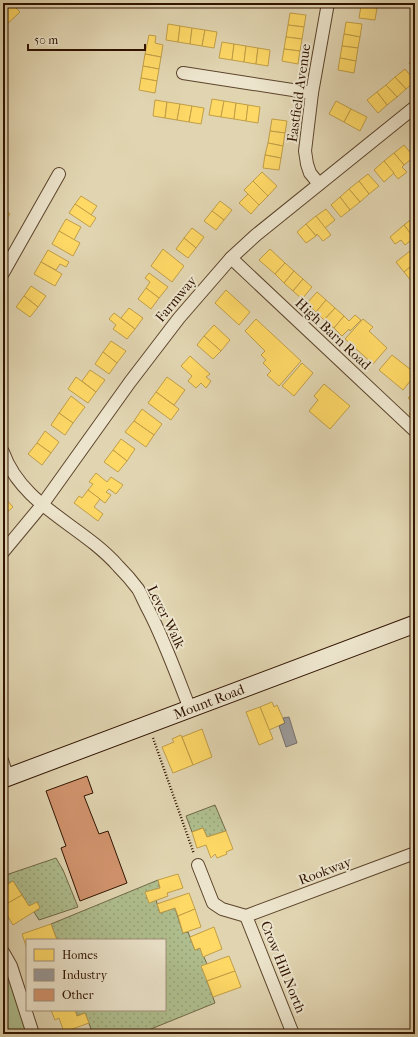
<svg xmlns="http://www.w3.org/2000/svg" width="418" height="1037" font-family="'IM FELL French Canon',serif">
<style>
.green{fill:#afbe8e;stroke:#706847}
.garden{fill:url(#garden-dots);stroke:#706847}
.homes{fill:#ffd966;stroke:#c19e47}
.industry{fill:#999;stroke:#7a716b}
.building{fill:#d2946e;stroke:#301300}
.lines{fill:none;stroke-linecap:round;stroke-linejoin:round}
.lane-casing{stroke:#5c442c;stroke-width:8}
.street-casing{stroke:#5c442c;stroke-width:14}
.secondary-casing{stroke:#301300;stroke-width:19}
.path{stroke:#301300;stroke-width:2.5;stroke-dasharray:1 2;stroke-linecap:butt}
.lane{stroke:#ece4cc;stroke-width:6}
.street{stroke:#ece4cc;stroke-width:12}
.secondary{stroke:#ece4cc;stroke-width:17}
.labels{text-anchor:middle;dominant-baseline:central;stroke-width:4;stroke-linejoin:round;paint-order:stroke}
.street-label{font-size:14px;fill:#301300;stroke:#ece4cc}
</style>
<defs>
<pattern id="garden-dots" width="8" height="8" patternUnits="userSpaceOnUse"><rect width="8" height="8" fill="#afbe8e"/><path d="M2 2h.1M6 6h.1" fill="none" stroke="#97a279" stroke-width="1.8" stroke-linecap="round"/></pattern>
</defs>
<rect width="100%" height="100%" fill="#e1d5b1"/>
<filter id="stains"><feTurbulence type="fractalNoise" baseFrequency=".005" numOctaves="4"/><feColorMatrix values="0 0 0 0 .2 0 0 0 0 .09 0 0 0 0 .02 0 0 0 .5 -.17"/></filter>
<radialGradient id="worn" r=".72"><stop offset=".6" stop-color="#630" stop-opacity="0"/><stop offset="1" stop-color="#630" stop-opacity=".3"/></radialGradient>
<!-- green -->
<path class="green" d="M3,961L30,1034H3Z"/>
<!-- garden -->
<g class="garden">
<path d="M215,805L226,831L207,837L203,828L192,832L186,816Z"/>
<path d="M56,858L63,870L78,907L39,920L34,912L40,908L37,903L29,906L13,881L3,887V876Z"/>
<path d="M158,880L160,888L146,892L156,900L160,913L175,908L183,933L188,932L195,950L200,948L207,964V981L215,1003L146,1031L147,1034H79L91,1029L85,1013L77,1016L75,1010H165V940H57L51,924Z"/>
</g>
<!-- homes -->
<g class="homes">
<path d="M6,3H11L20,12L3,28V6Z"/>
<path d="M282,3H298V6Z"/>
<path d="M361,3H378L377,8L361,6Z"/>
<path d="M361,6L377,8L375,20L359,18Z"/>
<path d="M290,13L306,15L304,27L288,25Z"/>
<path d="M346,22L362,24L360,37L344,34Z"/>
<path d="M168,24L180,26L178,42L166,40Z"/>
<path d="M288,25L304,27L302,39L286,37Z"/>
<path d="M180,26L192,28L190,44L178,42Z"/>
<path d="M192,28L205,30L202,46L190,44Z"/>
<path d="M205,30L217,32L214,48L202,46Z"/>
<path d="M344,34L360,37L358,48L342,46Z"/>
<path d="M149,35L156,36L155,43L163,45L161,57L145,54Z"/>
<path d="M286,37L302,39L300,51L284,49Z"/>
<path d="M222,42L234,44L232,60L219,58Z"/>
<path d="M234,44L246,46L244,62L232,60Z"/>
<path d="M246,46L258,48L256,64L244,62Z"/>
<path d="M342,46L358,48L356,61L340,58Z"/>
<path d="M258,48L270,50L268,66L256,64Z"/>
<path d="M284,49L300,51L298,64L282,61Z"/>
<path d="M145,54L161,57L159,69L143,66Z"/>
<path d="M415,57V70L409,63Z"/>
<path d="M340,58L356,61L354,73L338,70Z"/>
<path d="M143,66L159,69L157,81L141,78Z"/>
<path d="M405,69L415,81L406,89L395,77Z"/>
<path d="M395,77L406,89L397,97L386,85Z"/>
<path d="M141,78L157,81L155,93L139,90Z"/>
<path d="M386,85L397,97L387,105L377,92Z"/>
<path d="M377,92L387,105L378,113L367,100Z"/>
<path d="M212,99L224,101L221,117L209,115Z"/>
<path d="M155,100L167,102L165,118L153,116Z"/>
<path d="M224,101L236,103L234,119L221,117Z"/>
<path d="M336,101L351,109L344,122L329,114Z"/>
<path d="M167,102L180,104L177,120L165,118Z"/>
<path d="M236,103L248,105L246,121L234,119Z"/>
<path d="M180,104L192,106L189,122L177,120Z"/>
<path d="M248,105L260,107L258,123L246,121Z"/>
<path d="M192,106L204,108L201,124L189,122Z"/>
<path d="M351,109L367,117L360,131L344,122Z"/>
<path d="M272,119L287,121L285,133L270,131Z"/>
<path d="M270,131L285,133L283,146L268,143Z"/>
<path d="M268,143L283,146L281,158L265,155Z"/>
<path d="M404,145L414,157L404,165L394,153Z"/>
<path d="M394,153L404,165L402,167L407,172L398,179L384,161Z"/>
<path d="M265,155L281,158L279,170L263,168Z"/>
<path d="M384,161L394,173L384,182L374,170Z"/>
<path d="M262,172L277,186L268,196L253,181Z"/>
<path d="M368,174L379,186L369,194L359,181Z"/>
<path d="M253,181L268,196L259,205L244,190Z"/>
<path d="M359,181L369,194L360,202L349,189Z"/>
<path d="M349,189L360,202L350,210L340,197Z"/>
<path d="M248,194L259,205L251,214L239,203Z"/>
<path d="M81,196L97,206L91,215L75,204Z"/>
<path d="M340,197L350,210L341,217L331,205Z"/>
<path d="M220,201L232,210L224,220L212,211Z"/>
<path d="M75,204L96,218L90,227L69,213Z"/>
<path d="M3,208L10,214L3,223Z"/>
<path d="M326,209L335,220L325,228L316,216Z"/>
<path d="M212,211L224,220L216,230L204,221Z"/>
<path d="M316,216L331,235L323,241L317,234L316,236L306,224Z"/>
<path d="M414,217L415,219L414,238L404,225Z"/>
<path d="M66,219L81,227L74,240L59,231Z"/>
<path d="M306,224L316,236L306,243L297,232Z"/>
<path d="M404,225L414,238L405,245L401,240L395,244L390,237Z"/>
<path d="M192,228L204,237L196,248L184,238Z"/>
<path d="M59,231L80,243L73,256L52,244Z"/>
<path d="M184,238L196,248L188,258L176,249Z"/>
<path d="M163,249L184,266L172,282L151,266Z"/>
<path d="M270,249L285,263L275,274L259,260Z"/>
<path d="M48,250L69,262L66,267L60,264L56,270L41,262Z"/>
<path d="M410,251L415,258V263L404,272L396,262Z"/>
<path d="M41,262L62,274L55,286L34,274Z"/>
<path d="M285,263L294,271L284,283L275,274Z"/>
<path d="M415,263V280L412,282L404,272Z"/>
<path d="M294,271L303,279L293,291L284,283Z"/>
<path d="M149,273L168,287L159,298L146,288L150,282L145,278Z"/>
<path d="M303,279L312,287L302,299L293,291Z"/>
<path d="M31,286L46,296L38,307L24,296Z"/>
<path d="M146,288L159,298L151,309L138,299Z"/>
<path d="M226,290L250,312L239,325L215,303Z"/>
<path d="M317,292L326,300L316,312L307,303Z"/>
<path d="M24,296L38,307L30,317L16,307Z"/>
<path d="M326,300L335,308L324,320L316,312Z"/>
<path d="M129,308L143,318L135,329L121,318Z"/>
<path d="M335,308L344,316L334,328L324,320Z"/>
<path d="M114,313L135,329L127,339L113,329L116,325L109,319Z"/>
<path d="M355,315L361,320L350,331L349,329L342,336L334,328L344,316L349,321Z"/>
<path d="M256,319L301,361L279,386L267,375L271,371L263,363L266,360L261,355L265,351L245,331Z"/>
<path d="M363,319L373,327L369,331L387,348L373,364L345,339Z"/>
<path d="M214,325L230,340L221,351L204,336Z"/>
<path d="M204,336L221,351L213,359L197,345Z"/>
<path d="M111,341L126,351L117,363L103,352Z"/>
<path d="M103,352L117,363L109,374L95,364Z"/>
<path d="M392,355L415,373V375L403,390L379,370Z"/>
<path d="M190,356L210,374L206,377L211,381L206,388L201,383L196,388L188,381L192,376L181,366Z"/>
<path d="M302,363L313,373L294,396L282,386Z"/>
<path d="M90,370L105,380L96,392L82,381Z"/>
<path d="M76,377L96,392L88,403L68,389Z"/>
<path d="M167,377L185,390L174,405L156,392Z"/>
<path d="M324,384L350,406L330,429L309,411L318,400L314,396Z"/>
<path d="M415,391V404L408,398Z"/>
<path d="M156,392L179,409L171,420L148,403Z"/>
<path d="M71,396L85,407L73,423L59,413Z"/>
<path d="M415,407V419L409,414Z"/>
<path d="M142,409L162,424L154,435L134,421Z"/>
<path d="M59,413L73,423L65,435L51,425Z"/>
<path d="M134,421L154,435L146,447L125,432Z"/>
<path d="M45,431L59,442L51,453L37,443Z"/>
<path d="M121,439L135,449L127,461L113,450Z"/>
<path d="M37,443L51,453L42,465L28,454Z"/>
<path d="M113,450L127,461L118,472L104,462Z"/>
<path d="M96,473L107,482L111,477L123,485L116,494L109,489L106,492L111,495L105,503L88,490L93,484L89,482Z"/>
<path d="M88,490L100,499L94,507L103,514L98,521L74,503L79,496L82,498Z"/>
<path d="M3,496L13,507L3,516Z"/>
<path d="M272,702L274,707L277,705L285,723L269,730L260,707Z"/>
<path d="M260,707L273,739L259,745L246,712Z"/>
<path d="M202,729L212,757L193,765L182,737Z"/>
<path d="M181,735L193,765L173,773L162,747L174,742L172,739Z"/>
<path d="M203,828L207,837L226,831L233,849L226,852L227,854L217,858L215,854L211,858L206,845L197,848L192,832Z"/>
<path d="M178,874L183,888L167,893L168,896L149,903L145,892L160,888L158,880Z"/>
<path d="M13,881L22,895L3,906V887Z"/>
<path d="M189,893L195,909L178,916L175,908L160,913L157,904Z"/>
<path d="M22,895L29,906L37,902L40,908L13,925L3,909V906Z"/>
<path d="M195,909L201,927L183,933L178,916Z"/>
<path d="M51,924L57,940H27V949L22,934Z"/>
<path d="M214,927L222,949L203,957L200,948L195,950L190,937Z"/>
<path d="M229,956L235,971L207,981L201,966Z"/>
<path d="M235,971L241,987L213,997L207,981Z"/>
<path d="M51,1010H75L77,1016L85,1013L89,1023L64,1032L59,1018L55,1020Z"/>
</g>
<!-- industry -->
<path class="industry" d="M289,717L297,743L286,747L279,726L285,723L283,718Z"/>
<!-- building -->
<path class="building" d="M87,776L93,793L84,796L99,834L108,831L127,883L80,901L61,848L66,846L46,791Z"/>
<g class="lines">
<defs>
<path id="lane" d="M3,754L10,775"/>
<g id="street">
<path d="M183,73L312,93"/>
<path d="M319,184L310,173L307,164L305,151L312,93L328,3"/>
<path d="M231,258L415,431"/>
<path d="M3,273L59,174"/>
<path d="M3,452C22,506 82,525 118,566C125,573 132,581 138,589C142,596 145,604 149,611C165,642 177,676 190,709"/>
<path d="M3,552L42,505L130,382L179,318L231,258L256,235L415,107"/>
<path d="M198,865L213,903L222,909L246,916"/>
<path d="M246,916L415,853"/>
<path d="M246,916L293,1034"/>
<path d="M3,952L11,966L33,1034"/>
</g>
<path id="secondary" d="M3,779L415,624"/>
</defs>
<!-- lane casing -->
<use href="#lane" class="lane-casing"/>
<!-- street casing -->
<use href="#street" class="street-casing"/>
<!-- secondary casing -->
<use href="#secondary" class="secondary-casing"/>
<!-- path -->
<path class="path" d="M153,738L194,854"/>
<!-- lane -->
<use href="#lane" class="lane"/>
<!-- street -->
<use href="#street" class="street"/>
<!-- secondary -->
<use href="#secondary" class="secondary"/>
</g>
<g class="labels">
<!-- street labels -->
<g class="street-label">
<text transform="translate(299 93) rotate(-82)">Eastfield Avenue</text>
<text transform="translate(176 299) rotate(-50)">Farmway</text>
<text transform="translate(333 334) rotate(43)">High Barn Road</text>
<text transform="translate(166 617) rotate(64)">Lever Walk</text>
<text transform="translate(209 702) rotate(-21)">Mount Road</text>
<text transform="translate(325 871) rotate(-21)">Rookway</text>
<text transform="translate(283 967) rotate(68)">Crow Hill North</text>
</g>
</g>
<!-- margin -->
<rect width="418" height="1037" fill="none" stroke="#e1d5b1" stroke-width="16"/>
<rect x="4" y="4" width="410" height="1029" fill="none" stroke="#301300" stroke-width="2"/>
<rect x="8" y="8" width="402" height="1021" fill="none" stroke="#301300"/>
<!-- legend -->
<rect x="26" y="939" width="140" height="72" fill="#ece4cc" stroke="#a1907a"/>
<rect x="34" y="949" width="20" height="12" fill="#ffd966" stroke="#a1907a"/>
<text x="62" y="959" font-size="12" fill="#301300">Homes</text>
<rect x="34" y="969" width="20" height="12" fill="#999999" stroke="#a1907a"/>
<text x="62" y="979" font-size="12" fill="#301300">Industry</text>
<rect x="34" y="989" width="20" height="12" fill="#d2946e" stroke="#a1907a"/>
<text x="62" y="999" font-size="12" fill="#301300">Other</text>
<!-- scale -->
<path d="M28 44v6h117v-6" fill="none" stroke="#301300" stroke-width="2"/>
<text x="34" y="44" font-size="12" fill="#301300" stroke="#ece4cc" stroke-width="3" paint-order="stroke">50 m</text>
<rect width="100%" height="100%" filter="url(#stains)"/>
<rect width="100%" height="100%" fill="url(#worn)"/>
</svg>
